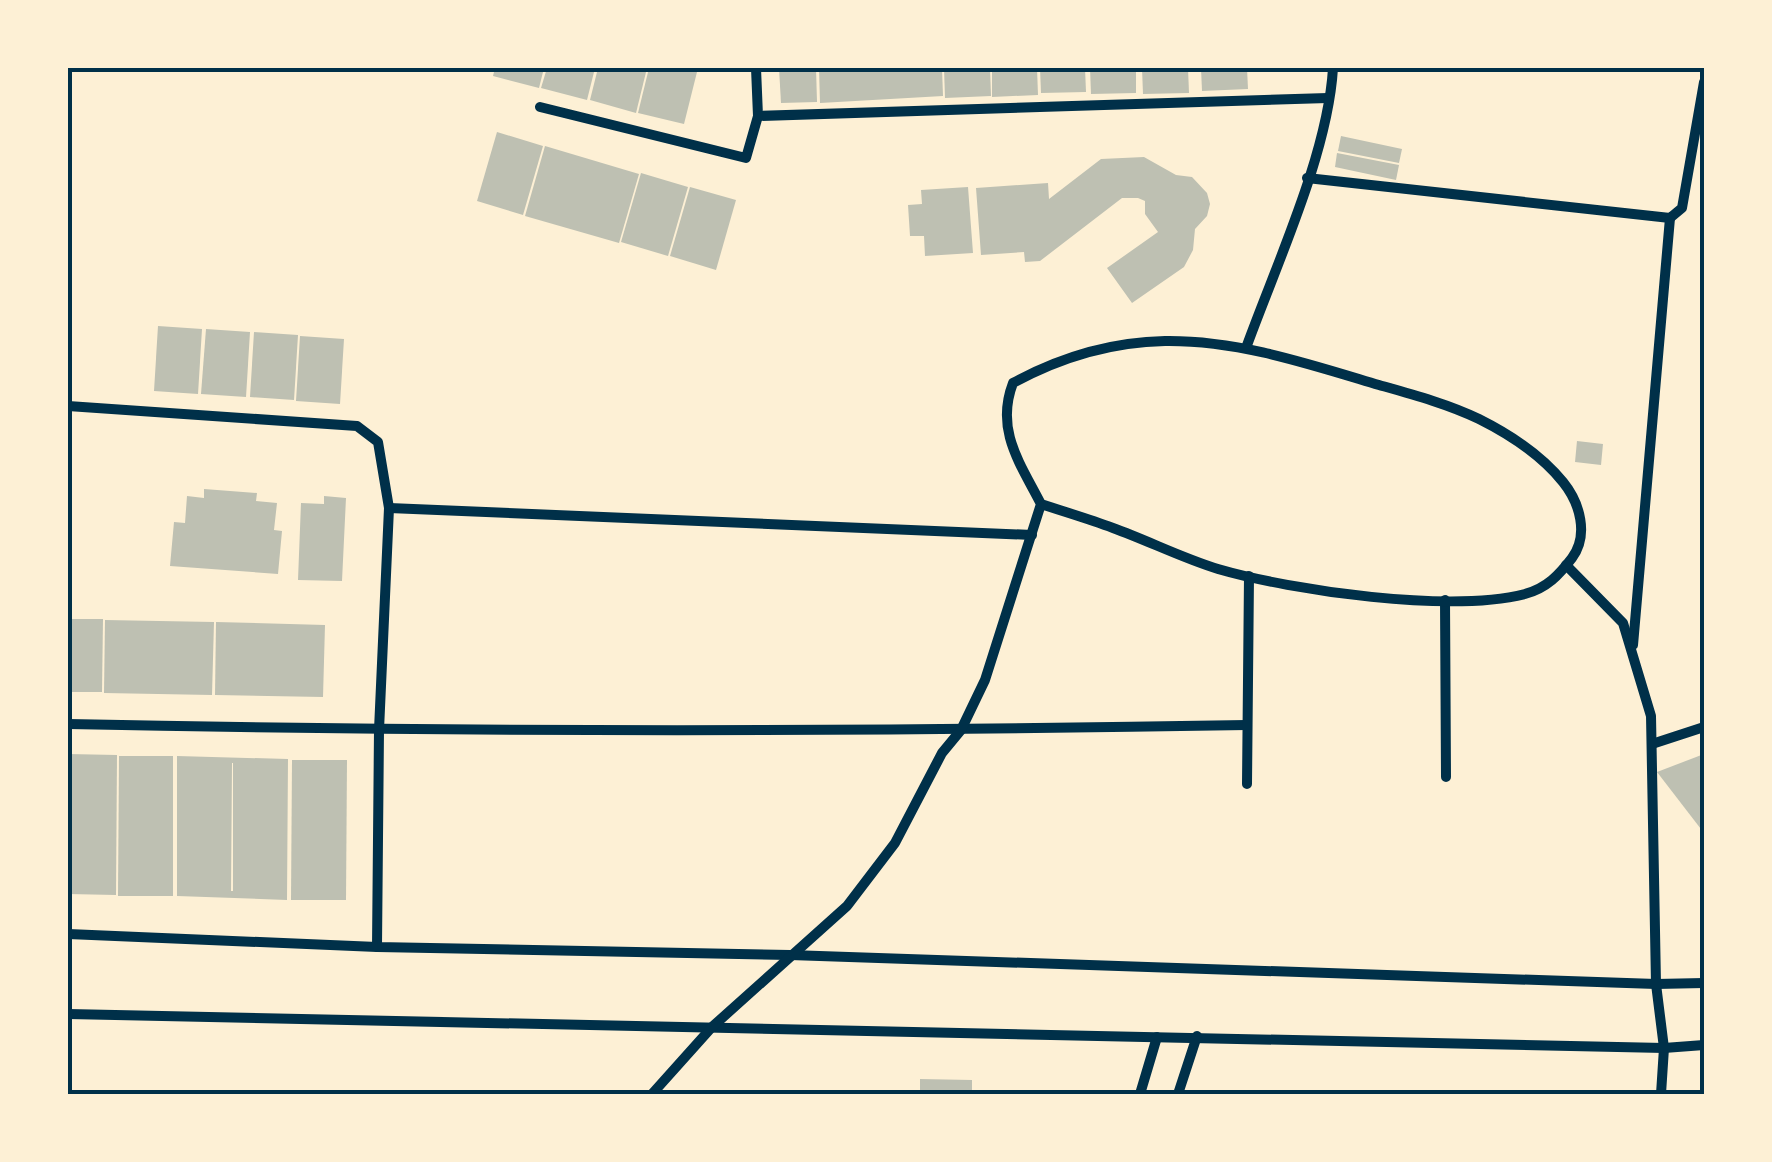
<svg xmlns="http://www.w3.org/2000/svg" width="1772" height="1162" font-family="'Source Sans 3',sans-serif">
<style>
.building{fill:#bec0b2;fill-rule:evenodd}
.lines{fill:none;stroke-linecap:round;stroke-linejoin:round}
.minor{stroke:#003049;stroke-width:10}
.neatline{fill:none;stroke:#003049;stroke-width:4}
</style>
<rect width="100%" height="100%" fill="#fdf0d5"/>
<!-- building -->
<g class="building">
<path d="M495,68H544L539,88L493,76Z"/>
<path d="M547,68H595L587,100L541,88Z"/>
<path d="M598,68H647L636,113L590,100Z"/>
<path d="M649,68H698L684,124L638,113Z"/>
<path d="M779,68H816L817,102L781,103Z"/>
<path d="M819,68H942L943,96L820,103Z"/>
<path d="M944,68H990L991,96L945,98Z"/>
<path d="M992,68H1037L1038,95L992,97Z"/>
<path d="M1040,68H1085L1086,92L1041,93Z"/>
<path d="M1090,68H1136V93L1091,94Z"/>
<path d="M1142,68H1188L1189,93L1143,94Z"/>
<path d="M1201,68H1247L1248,89L1202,91Z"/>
<path d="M497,132L543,146L523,215L477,201Z"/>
<path d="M1341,136L1402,149L1399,163L1338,151Z"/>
<path d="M545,146L639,174L619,243L525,216Z"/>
<path d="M1337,153L1399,165L1396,180L1335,167Z"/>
<path d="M1144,157L1176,175L1192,177L1207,193L1210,204L1207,216L1195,229L1193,250L1184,267L1132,303L1107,268L1158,232L1145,214V201L1138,198H1122L1040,261L1025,262L1024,252L981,255L976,188L1048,183L1049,199L1101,159Z"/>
<path d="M641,173L688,187L668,256L621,242Z"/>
<path d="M690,187L736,200L716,270L670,256Z"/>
<path d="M968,187L973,253L925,256L924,236H910L908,205L922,204L921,190Z"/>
<path d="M158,326L202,329L198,394L154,391Z"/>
<path d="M206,329L250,332L246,397L201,394Z"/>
<path d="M254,332L298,335L294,400L250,397Z"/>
<path d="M300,336L344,339L340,404L296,401Z"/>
<path d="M1577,441L1603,444L1601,465L1575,462Z"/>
<path d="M204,489L257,493L256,501L277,503L274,530L282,531L278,574L170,566L174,522L185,523L187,496L204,498Z"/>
<path d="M324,496L346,498L342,581L298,580L301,503L324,504Z"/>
<path d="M68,619H103L102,692H68Z"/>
<path d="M105,620L214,622L212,695L104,693Z"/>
<path d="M216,622L325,625L323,697L215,695Z"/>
<path d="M68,754L117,755L116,895L68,894Z"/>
<path d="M1704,754V833L1657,772Z"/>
<path d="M119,756H173V896H118Z"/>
<path d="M177,756L288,759L287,900L177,896ZM232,763H233V891H231Z"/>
<path d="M292,760H347L346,900H291Z"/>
<path d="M920,1079L972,1080V1094H920Z"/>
</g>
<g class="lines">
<!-- minor -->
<g class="minor">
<path d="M756,68L758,116L1328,98"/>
<path d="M540,107L746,158L758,116"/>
<path d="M1307,178L1670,218L1682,208L1704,82"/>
<path d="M1246,348C1276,265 1328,154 1333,68"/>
<path d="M68,406L357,426L378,442L389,508L379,730L377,947"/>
<path d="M389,508L1032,535"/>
<path d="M1566,565L1623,623L1651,716L1656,984L1664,1048L1661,1094"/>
<path d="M1445,600L1446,777"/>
<path d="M1633,645L1670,218"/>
<path d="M68,724C461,732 854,732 1247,725"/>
<path d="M1652,744L1704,727"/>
<path d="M1247,784L1249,576"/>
<path d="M68,934L377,947L790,955L1656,984L1704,983"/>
<path d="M68,1014L1664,1048L1704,1045"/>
<path d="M652,1094L712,1027L847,906L895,843L942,753L961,730L985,680L1041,504C1020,463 995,430 1013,383C1059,358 1112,342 1165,341C1238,340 1309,364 1379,385C1411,394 1448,404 1479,419C1509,434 1542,456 1563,482C1580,503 1589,535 1572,558C1559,575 1547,588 1525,594C1449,613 1294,591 1218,569C1182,558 1149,541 1113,528C1089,519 1065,512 1041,504"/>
<path d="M1140,1094L1157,1037"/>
<path d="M1178,1094L1197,1036"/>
</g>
</g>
<!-- border -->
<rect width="1772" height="1162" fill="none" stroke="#fdf0d5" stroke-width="140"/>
<rect x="70" y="70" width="1632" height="1022" class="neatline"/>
</svg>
